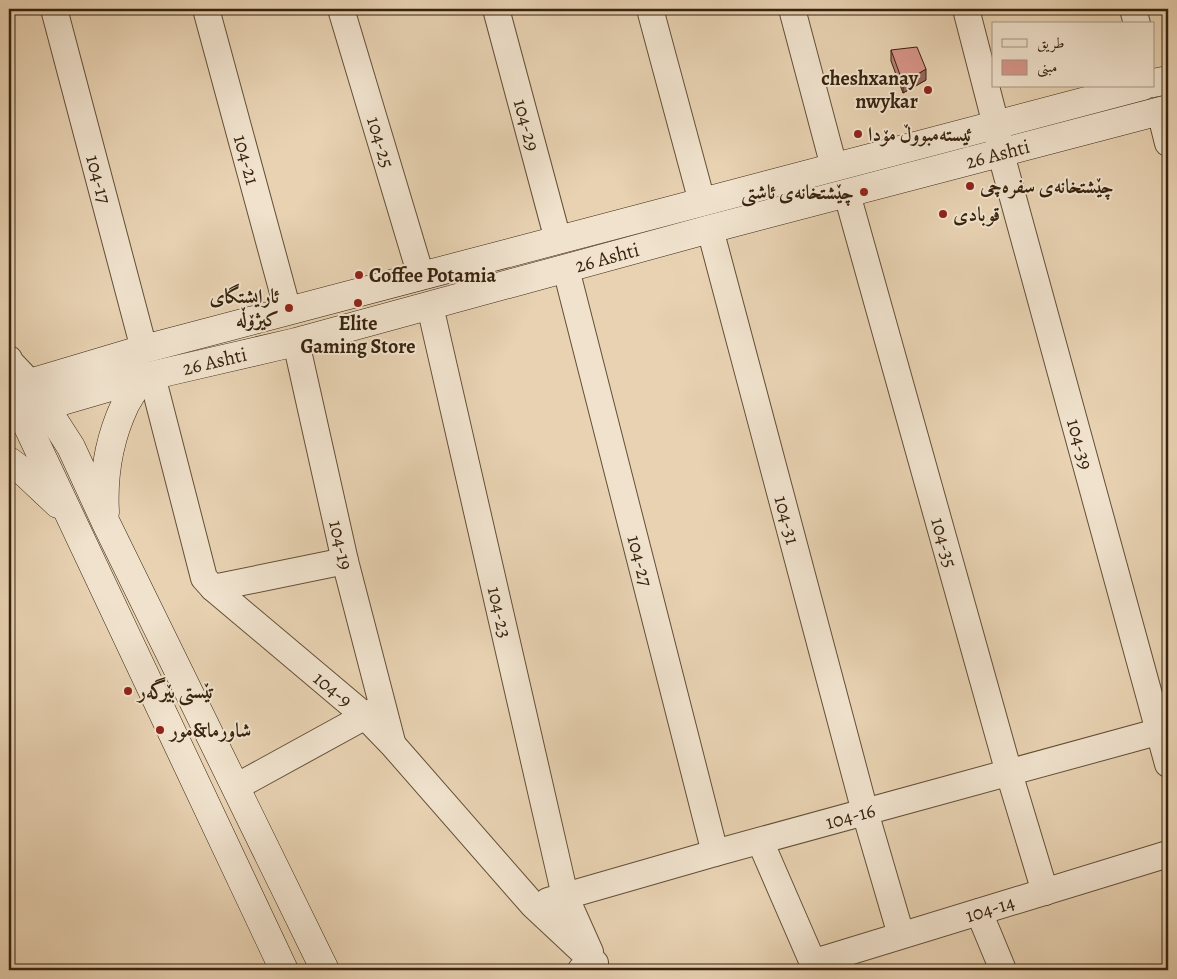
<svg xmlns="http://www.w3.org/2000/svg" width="1177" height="979" font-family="Alegreya,Amiri,serif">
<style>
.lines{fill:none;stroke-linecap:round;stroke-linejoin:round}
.minor-casing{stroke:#634f37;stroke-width:28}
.secondary-casing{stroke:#37230e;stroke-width:29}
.minor{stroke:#f0e2cd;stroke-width:26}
.secondary{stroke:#f0e2cd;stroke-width:28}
.wall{fill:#ba8077;stroke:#37230e}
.shaded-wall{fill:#976861;stroke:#37230e}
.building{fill:#d8958a;stroke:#37230e}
.poi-dot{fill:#8f2418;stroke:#f0e2cd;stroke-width:2}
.labels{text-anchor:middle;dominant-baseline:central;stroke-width:4;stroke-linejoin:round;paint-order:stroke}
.poi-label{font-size:20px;font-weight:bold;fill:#37230e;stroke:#f0e2cd;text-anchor:start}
.street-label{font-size:20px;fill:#37230e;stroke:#f0e2cd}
</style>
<rect width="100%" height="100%" fill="#e8d2b2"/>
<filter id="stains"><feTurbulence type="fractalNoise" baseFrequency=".004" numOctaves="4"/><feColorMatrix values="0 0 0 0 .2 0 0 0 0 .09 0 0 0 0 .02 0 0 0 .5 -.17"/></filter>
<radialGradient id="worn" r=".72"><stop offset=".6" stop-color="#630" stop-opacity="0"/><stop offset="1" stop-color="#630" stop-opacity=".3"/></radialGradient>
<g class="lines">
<defs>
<g id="minor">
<path id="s1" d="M54,9L144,349"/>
<path id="s2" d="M206,9L288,311"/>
<path id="s3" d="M341,9L421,276"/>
<path id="s4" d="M496,9L558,240"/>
<path d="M650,9L702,202"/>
<path d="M792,9L834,167"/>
<path id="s5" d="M966,9L996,125L1001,154L1168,764"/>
<path d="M1133,9L1137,24"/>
<path d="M1160,111L1168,143"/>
<path id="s6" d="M847,194L1009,773L1045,892"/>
<path id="s7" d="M710,229L865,812L901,935"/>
<path id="s8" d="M566,269L715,853"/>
<path id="s9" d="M430,306L565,896L590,952"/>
<path id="s10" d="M296,342L345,561L392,742"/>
<path d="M9,359L11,363L30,383"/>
<path id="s11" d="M152,376L204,578L213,588L365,716L393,745L533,905L595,963L581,970"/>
<path d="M213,588L345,561"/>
<path d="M236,787L380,708"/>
<path d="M760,841L816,970"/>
<path id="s12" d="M548,901L715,853L1168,729"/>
<path d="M979,912L1003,970"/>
<path id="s13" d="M812,963L1168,854"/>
</g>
<g id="secondary">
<path d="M1153,83L1168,80"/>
<path d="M9,384L30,383L144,349L1143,86"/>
<path d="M35,391L71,447L105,521L325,970"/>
<path d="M11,395L20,410L284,970"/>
<path id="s14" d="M9,412L45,406L141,378L296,342L710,229L1168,109"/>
<path d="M9,461L25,473L58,504"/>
<path d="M105,512C103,475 109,439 125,405C130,396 136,387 141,378"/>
</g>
</defs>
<!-- minor casing -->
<use href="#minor" class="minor-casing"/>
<!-- secondary casing -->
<use href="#secondary" class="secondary-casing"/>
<!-- minor -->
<use href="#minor" class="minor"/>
<!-- secondary -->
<use href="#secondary" class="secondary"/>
</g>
<!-- wall -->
<path class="wall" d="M891,50L926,80L903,93L891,61Z"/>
<!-- shaded-wall -->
<path class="shaded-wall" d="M926,69V80L903,93V83Z"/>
<!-- building -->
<path class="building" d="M917,47L926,69L903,83L891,50Z"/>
<!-- markers -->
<g class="poi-dot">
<circle cx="928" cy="90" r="5"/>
<circle cx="858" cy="134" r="5"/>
<circle cx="970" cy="186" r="5"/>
<circle cx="864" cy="192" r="5"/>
<circle cx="943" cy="214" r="5"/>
<circle cx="359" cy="275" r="5"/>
<circle cx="358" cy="303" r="5"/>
<circle cx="289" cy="308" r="5"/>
<circle cx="128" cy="691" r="5"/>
<circle cx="160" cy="730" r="5"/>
</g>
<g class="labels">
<!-- poi labels -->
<g class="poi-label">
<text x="918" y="78" text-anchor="end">cheshxanay<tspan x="918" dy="23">nwykar</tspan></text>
<text x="868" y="134">ئیستەمبووڵ مۆدا</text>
<text x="980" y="186">چێشتخانەی سفرەچی</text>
<text x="854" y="192" text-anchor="end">چێشتخانەی ئاشتی</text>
<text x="953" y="214">قوبادی</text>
<text x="369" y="275">Coffee Potamia</text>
<text x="279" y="296" text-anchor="end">ئارایشتگای<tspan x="279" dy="23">کیژۆڵە</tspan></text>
<text x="358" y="323" text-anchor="middle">Elite<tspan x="358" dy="23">Gaming Store</tspan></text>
<text x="138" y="691">تێستی بێرگەر</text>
<text x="170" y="730">شاورما&amp;مور</text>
</g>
<!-- street labels -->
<g class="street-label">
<text stroke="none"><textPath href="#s4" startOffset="120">104-29</textPath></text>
<text stroke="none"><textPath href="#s3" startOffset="139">104-25</textPath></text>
<text stroke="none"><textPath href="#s14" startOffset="1022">26 Ashti</textPath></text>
<text stroke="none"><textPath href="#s2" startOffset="156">104-21</textPath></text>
<text stroke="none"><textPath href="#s1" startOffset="176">104-17</textPath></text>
<text stroke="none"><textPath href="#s14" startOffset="618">26 Ashti</textPath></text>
<text stroke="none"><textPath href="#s14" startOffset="212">26 Ashti</textPath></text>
<text stroke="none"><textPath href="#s5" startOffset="450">104-39</textPath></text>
<text stroke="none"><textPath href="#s7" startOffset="301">104-31</textPath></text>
<text stroke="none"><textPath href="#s6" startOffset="362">104-35</textPath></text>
<text stroke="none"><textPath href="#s10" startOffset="208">104-19</textPath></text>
<text stroke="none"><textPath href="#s8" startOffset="301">104-27</textPath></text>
<text stroke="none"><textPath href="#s9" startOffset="314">104-23</textPath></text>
<text stroke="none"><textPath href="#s11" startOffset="379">104-9</textPath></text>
<text stroke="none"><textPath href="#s12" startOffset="314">104-16</textPath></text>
<text stroke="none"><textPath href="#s13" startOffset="186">104-14</textPath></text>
</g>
</g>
<!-- margin -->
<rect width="1177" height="979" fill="none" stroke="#e8d2b2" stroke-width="30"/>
<rect x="10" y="10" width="1157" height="959" fill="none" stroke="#37230e" stroke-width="2.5"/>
<rect x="15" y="15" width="1147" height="949" fill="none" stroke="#37230e"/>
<!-- legend -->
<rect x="992" y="22" width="162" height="65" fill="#f0e2cd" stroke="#a69681"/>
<rect x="1002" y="39" width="25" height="8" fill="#f0e2cd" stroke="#a69681"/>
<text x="1037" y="48" font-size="15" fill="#37230e">طريق</text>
<rect x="1002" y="60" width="25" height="15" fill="#d8958a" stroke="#a69681"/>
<text x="1037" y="72" font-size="15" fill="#37230e">مبنى</text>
<rect width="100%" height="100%" filter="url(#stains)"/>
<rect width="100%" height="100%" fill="url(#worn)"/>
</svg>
